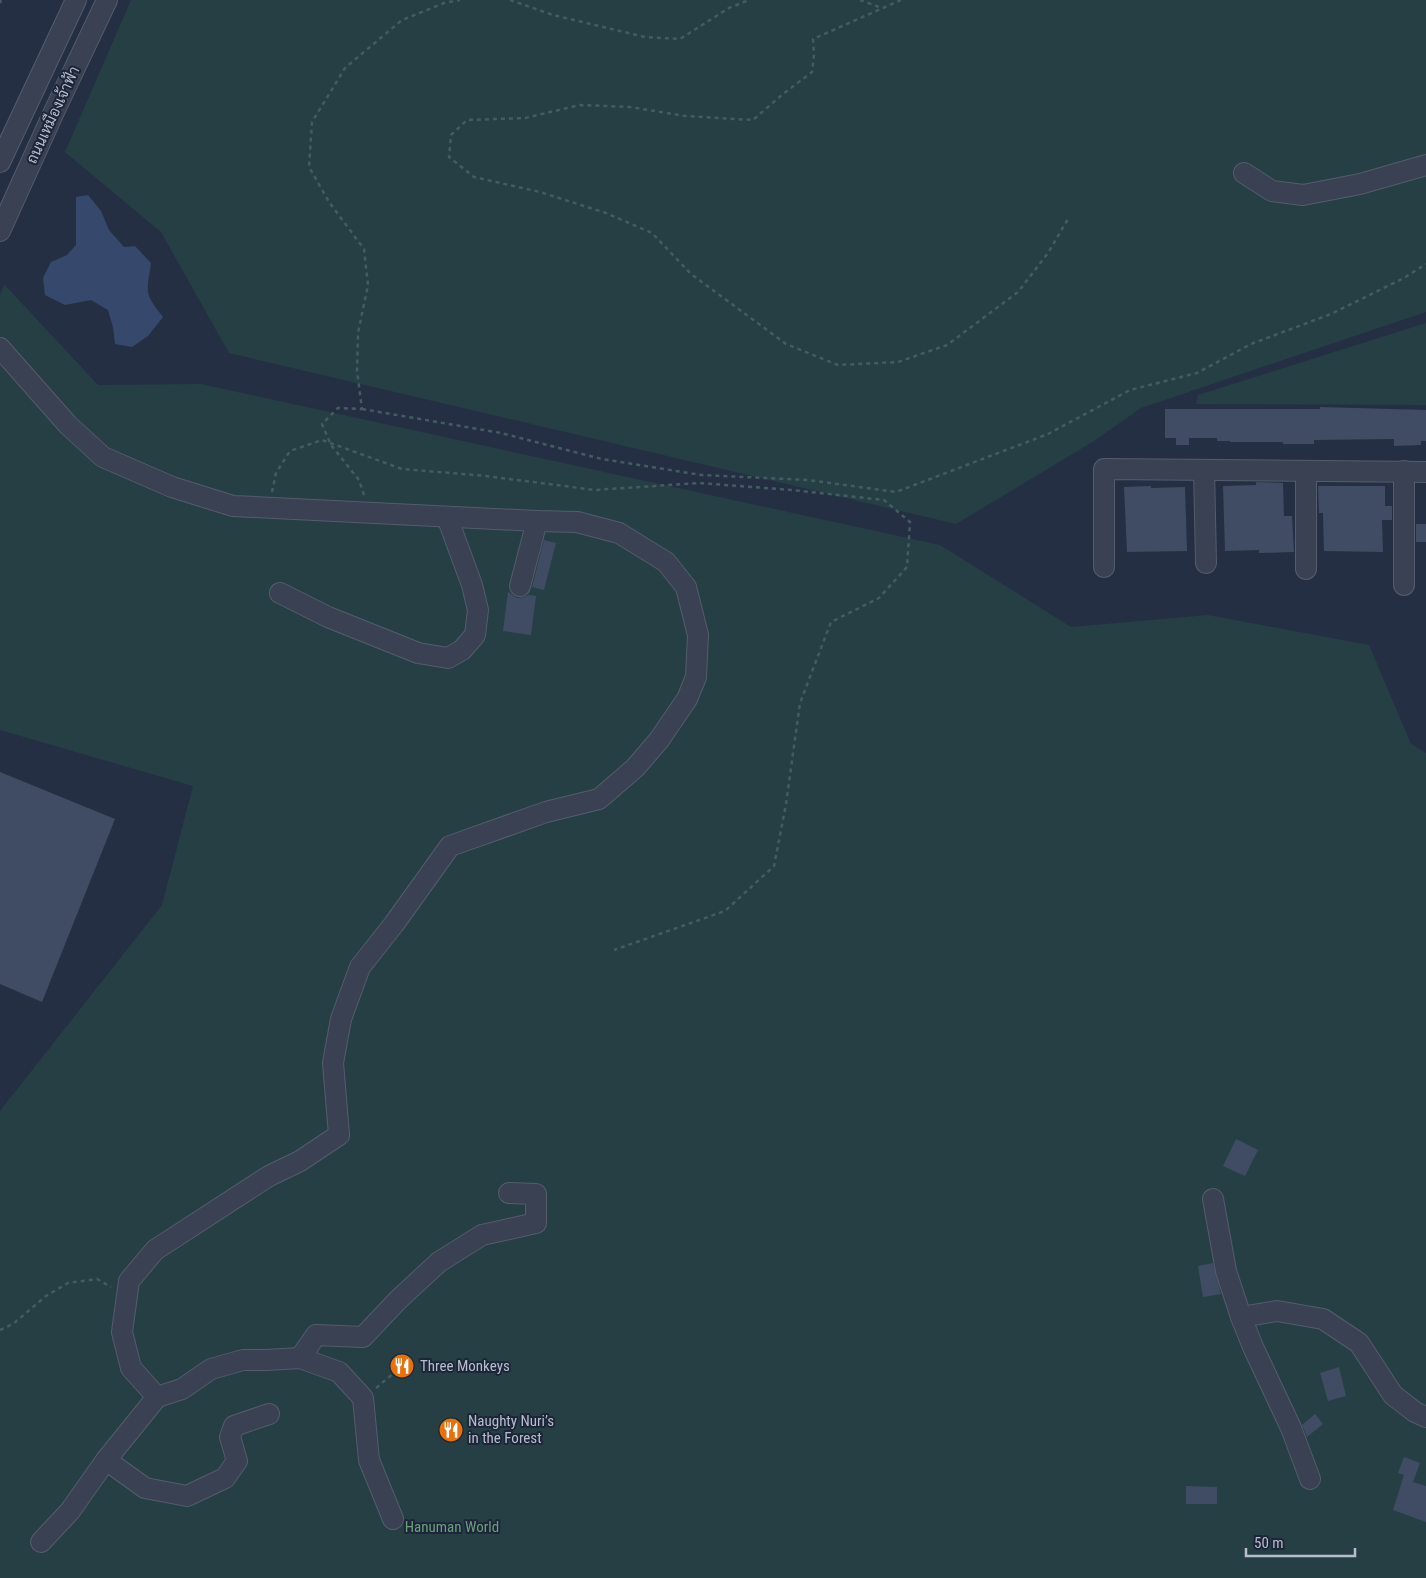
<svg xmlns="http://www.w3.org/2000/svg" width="1426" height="1578" font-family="'Roboto Condensed',Sarabun,sans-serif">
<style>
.green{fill:#263f45}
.water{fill:#36496c}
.building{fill:#404c64}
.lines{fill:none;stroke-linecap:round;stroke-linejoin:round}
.minor-casing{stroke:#545c6d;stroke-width:22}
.path{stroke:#445c61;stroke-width:2.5;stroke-dasharray:4 4;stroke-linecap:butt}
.minor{stroke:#394153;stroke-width:20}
.labels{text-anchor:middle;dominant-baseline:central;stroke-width:4;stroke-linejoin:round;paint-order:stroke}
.street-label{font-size:15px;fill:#b6bdcd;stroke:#1d2638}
.poi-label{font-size:15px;fill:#b6bdcd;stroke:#1d2638;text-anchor:start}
.park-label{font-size:15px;fill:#6ba07b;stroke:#1d2638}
</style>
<rect width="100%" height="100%" fill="#242f44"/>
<!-- green -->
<g class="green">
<path d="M131,0H1426V312L1141,408L1094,441L956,524L229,353L161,232L65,152Z"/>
<path d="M4,284L98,385L201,384L940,545L1071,627L1208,615L1369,645L1411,744L1426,753V1578H0V1111L162,905L193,786L0,730V295Z"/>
<path d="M1426,323V405L1196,404L1198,395Z"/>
</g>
<!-- water -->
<path class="water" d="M88,195L101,211L109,230L124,247L135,246L151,263C147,293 143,292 163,317L148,336L132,347L115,344L113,327L108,310L91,300L65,305L45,295L43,278L51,262L67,255L76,245V197Z"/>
<!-- building -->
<g class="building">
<path d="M1320,407L1426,410V441H1421V445L1394,446V439L1314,440V444H1283V442H1230V441H1217V438H1189V445H1176V438H1165V409H1320Z"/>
<path d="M1256,482L1283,483L1284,516H1292L1294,552L1259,553V550L1225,551L1223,486L1256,485Z"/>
<path d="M1151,486V488L1185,487L1187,551L1127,552L1124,487Z"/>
<path d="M1318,486H1385V506H1392V520H1382L1383,552L1324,551L1323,513H1319Z"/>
<rect x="1416" y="524" width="10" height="18"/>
<path d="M544,540L556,543L544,590L532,587Z"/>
<path d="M508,592L517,598L524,597L528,595L536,596L531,635L503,631Z"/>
<path d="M0,772L115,819L42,1002L0,984Z"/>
<path d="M1236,1139L1258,1150L1245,1176L1223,1166Z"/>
<path d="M1213,1263L1221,1294L1203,1297L1198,1266Z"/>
<path d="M1339,1367L1346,1396L1328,1401L1320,1373Z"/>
<path d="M1315,1414L1323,1424L1307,1437L1302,1425Z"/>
<path d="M1404,1457L1420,1463L1413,1482L1426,1486V1522L1393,1510L1404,1475L1398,1473Z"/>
<path d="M1186,1486L1217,1487V1504H1186Z"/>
</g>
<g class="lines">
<defs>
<g id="minor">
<path d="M0,162L76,0"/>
<path d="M1244,173L1272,191L1303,195L1360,184L1426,165"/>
<path d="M0,231L53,114L107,0"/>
<path d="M0,348L68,425L103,457L172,487L233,506L537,521L577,522L619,533L666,562L686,587L698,635L696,677L687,699L659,740L635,768L599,799L546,812L450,846L394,924L360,967L341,1019L333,1063L339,1135L300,1161L269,1176L155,1250L129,1281L122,1332L131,1368L157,1397L182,1389L211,1369L243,1360H266L300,1358L339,1372L363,1398L369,1460L393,1519"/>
<path d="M1204,470L1206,563"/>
<path d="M1306,471V569"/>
<path d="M1104,567V469L1426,472"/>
<path d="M1404,585V471"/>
<path d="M520,586L537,521"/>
<path d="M280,593L328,617L418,653L448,658L462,650L475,635L478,610L472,585L447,517"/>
<path d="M1213,1199L1226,1271L1241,1317L1253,1347L1291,1428L1310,1479"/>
<path d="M1241,1317L1277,1311L1323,1319L1359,1343L1393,1395L1415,1412L1426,1417"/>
<path d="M300,1358L316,1335L363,1337L398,1300L439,1262L482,1235L536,1223V1194L509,1193"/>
<path d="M106,1460L145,1488L187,1496L225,1478L237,1461L230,1437L234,1426L269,1414"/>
<path d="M41,1542L70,1511L106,1460L157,1397"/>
</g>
</defs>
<!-- minor casing -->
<use href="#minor" class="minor-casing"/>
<!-- path -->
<g class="path">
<path d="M510,0L553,15L645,37L680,39L729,8L749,0"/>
<path d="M860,0L882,8"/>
<path d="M901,0L813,39L814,55L812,72L783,94L753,120L685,116L630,107L580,105L525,118L467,120L451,135L449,157L474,177L540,192L606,213L652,233L691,274L786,344L838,365L898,362L947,345L1018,292L1048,253L1068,219"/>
<path d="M0,3L1,0"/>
<path d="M362,409L501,433L602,459L701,475L808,480L896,492L1048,434L1130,390L1197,373L1251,344L1331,314L1404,278L1426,264"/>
<path d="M272,492L276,473L290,451L322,440L402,469L486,476L595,490L699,483L792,490L884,500L910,522L907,567L879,598L831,622L800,703L786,804L774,866L725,911L614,950"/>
<path d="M364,495L359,480L331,445L322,424L338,408L362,409L357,371L358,333L368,285L364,249L329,202L309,167L312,122L345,68L402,20L444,3L460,0"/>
<path d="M0,1330L13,1324L46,1296L68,1283L97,1279L111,1287"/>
<path d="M376,1388L401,1367"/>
</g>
<!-- minor -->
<use href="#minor" class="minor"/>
</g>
<!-- icons -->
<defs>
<symbol id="restaurant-disc" viewBox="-11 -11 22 22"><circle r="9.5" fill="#e8710a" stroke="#1d2638"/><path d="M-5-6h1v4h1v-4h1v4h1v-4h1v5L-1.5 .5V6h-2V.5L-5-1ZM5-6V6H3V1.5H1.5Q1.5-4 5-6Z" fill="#fff"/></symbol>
</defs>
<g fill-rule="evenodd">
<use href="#restaurant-disc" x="388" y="1352" width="28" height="28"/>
<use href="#restaurant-disc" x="437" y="1416" width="28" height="28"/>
</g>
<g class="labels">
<!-- street labels -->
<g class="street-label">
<text transform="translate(53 115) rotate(-65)">ถนนเหมืองเจ้าฟ้า</text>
</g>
<!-- poi labels -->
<g class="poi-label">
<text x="420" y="1366">Three Monkeys</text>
<text x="468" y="1421">Naughty Nuri’s<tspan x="468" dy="17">in the Forest</tspan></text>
</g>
<!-- park labels -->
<g class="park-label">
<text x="452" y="1527">Hanuman World</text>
</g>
</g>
<!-- scale -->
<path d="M1246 1548v8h109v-8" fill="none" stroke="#b6bdcd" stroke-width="2.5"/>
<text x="1254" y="1548" font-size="15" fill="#b6bdcd" stroke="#1d2638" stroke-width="4" paint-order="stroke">50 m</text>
</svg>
